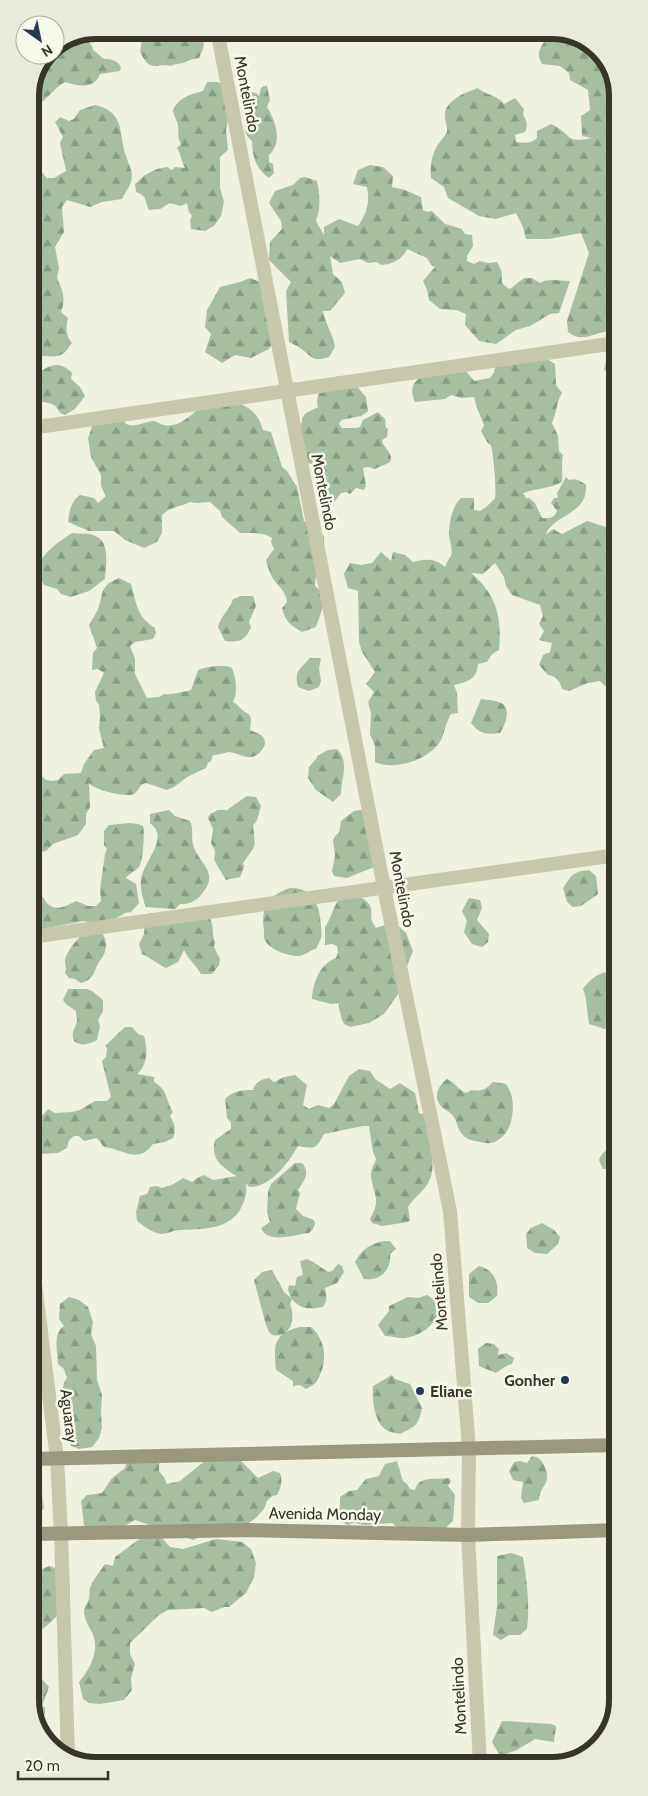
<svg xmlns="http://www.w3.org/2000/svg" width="648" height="1796" font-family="Cabin,sans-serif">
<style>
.forest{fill:url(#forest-firs)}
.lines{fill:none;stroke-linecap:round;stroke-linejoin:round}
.minor{stroke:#c8c7ac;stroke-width:14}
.secondary{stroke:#9c987d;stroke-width:14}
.poi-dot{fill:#233956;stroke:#f8f9ec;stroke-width:2}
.labels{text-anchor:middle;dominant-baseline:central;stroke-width:5;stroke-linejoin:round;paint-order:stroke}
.street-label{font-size:16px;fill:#37352a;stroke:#f8f9ec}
.poi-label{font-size:16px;font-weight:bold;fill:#37352a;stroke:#f8f9ec;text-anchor:end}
.rim{fill:none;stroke:#37352a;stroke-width:6}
</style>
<defs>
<pattern id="forest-firs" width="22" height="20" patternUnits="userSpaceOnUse" patternTransform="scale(1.25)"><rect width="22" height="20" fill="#a5bfa0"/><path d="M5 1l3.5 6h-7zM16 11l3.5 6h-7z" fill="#879c83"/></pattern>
</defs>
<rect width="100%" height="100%" fill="#f1f1df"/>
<!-- forest -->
<g class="forest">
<path d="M138,30H199C206,43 205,45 199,58C190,59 189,61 183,63C178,64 175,64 170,66C164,63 156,68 150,65C146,63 142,56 140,52L142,40Z"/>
<path d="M290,30H367L358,40L351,41L322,36L308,40L294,37Z"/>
<path d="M555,30L592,44L610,70L606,73L605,79L616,82V130L609,133V141L616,147V333C612,333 607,331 604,332C590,335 580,342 568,332L567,321L589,253L581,233L549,239H526L523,227L516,213L496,219L479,216L448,198L444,187L431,178C430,168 431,157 436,148C439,142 444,138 447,132C448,126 445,123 445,117C443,101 466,92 478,88C486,96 495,93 504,104L515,98L524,109L523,115C527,121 528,125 525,132L515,135L516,142C524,143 531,144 537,138V131L551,124C573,134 564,144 592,138L582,136L581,116L590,110L588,90L570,80L569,73L560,66L542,64C533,49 546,41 555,30Z"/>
<path d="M88,33L87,40L92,46L93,50L104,59C112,59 117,60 121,67L120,71L100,74C94,90 78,86 65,82C53,89 47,99 36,107L30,106V92L47,55H55V47Z"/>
<path d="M207,82H217L227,85L231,105L226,130L228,150L220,157V188L224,202L221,216L214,226L205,231L191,229L190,220L192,216L189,212L187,203L181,206L170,203L160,209L149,210C144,199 148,197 136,192L135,184L145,175L157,169L167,167L172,170L175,167L185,168C181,161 181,154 177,148L181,144C176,136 180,129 177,122C175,118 174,115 173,110C180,97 189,95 203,91Z"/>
<path d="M264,86H267L270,100L267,107C276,121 283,143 269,155V162L273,164L274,173L269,178C256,169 252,156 252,141C238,129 251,123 245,109L248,102L243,99L246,91L256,93L259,96L261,88Z"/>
<path d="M95,105C126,112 118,134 126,156C129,166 134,172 131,182C129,188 124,194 122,199L102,202L90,207L67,200L62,207L64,232L55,247L59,268L57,278C63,291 66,299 61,312L68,318C66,328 65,335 72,343C69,346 67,351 64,353C52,362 43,348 31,366L39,372C52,364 60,361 72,373L71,379L80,387L85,396L75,409L65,415L60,413C54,400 48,405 38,400L31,404L30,119L37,125C35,143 33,165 47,178H54L66,171L60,143L63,137L55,122L60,117L69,121L74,119L80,110Z"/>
<path d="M370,165L383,167L393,176L392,187L405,190L421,197L423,210L427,212L432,211L445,224L462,229L465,234L472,235L473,246L467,256V261L474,264L480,261L488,263L497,262C498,265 500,267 501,270C504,282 497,282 510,289L524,278H532L540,283C548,278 560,281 570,281L559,313L550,314L530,326L516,330L496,344L479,341L465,325L466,314L456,310L440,309L429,300L427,290L423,281L435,267L431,265L427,258L407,249C403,259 392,264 382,265L376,262L368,263L360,259L340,263L330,256L333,274L342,282L345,293L330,311H323C325,323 333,334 335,347L329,357C310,363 313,356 300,348C297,345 292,344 289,342L286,291L291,282L269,260L270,242L282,229L281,221L269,203L275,191L293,185L300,178L305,177L317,181C320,194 321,208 316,221L324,235V227L339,219L358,226C367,213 370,203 367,187L353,184L358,170Z"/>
<path d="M250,278L260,282L274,340L269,349L251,358L235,355L222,363L205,352L211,334L205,327L207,310L220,287L240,282Z"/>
<path d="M616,343V386L613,388L609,385V372L604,370C606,360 608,349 616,343Z"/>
<path d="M538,358L540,361L547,359L555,364L556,385L562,393C556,403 557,412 552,423L558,436L559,451L563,455C561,464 563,472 562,482C550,489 536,488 523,493L526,498H529L535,503L542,518C549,518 554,519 557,511L551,503L554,498H558L557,493L566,477L569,480C576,478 581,481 586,485C588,515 555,513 545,535L553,529L562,534L587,521L606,527L616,523L617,681L612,687L605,686L600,681L588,683L569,691L562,689C560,681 557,676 548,675L539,665L543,655L550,652L552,643L539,640L544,631L539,624L543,616L540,605L512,595L506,586L504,577L495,563L483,574L471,573C497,595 502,617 499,650L492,654L487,662L478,664C477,679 468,682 454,685L457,693L458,713L451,714C446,722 445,731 441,740C430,760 395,771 375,762V746L370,734L371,713L368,702L374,692L366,684L375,672L362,652L359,642L358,591L348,588L344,574L350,563L361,565L372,563L381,552L391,561L393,552L405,555L413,562C426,559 434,558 445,567C446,563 449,559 451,556C453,549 450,542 449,536C449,523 452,506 461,498H474V510L480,511C484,509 492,502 495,498C497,492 493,452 491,445L487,442L481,431L484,425L477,408L474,397L461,398L451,395L445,399L415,402C401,373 443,369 462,366L474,381L490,378L494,372L496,363Z"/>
<path d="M339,376L354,378L359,389L366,397L368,411L361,416L341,420L339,424L342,428H356L360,427L363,420L378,412L385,419L386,428H388L387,437L382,440C382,447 395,454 390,462C389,463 378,467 375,469L368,467L363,468L366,486L364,490L356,488L350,494L346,492L341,493L336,500L331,504C318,500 321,493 323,482L316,477V466L301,460L297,427L302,423V418L306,413L318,407C314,393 326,381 339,376Z"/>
<path d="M207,400C232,401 255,401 263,430L271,432L282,467L287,471L297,487L304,521L324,536C326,553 315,569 315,586L322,592L323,607L316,627L302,632C291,626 285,621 282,608L287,602C286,592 280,588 274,580C270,575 268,567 266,560L274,549L271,542L272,538C263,532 250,533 240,533L222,517L220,511L210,502L195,503L190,502C178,508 173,505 162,515V533L157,542L144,548L125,540L114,531H89L68,522C69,512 71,501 80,495L94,498L98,503L106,496L101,486V475L91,457L88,438L95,419L123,417L126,424C135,428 143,422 153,421C157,421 159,424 164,425C180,429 197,410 207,400Z"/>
<path d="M72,533C79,534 87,533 93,535C111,540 106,565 105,579L89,591L71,597L61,594L57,589L44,585L37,572C40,554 57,543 72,533Z"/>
<path d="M119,578L131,584C137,604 136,616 155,628L156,633L153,639L135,642L130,646L135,659V674L147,698L159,697L164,694C172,695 182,692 191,690L198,670C206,667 224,664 232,668C236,679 238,692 233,702C239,705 242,712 249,714L251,719L250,730C254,732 260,733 263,737C269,745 259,756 251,757C244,758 235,752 228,752C223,753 218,755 213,755L211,761L208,763L206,768L187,777L174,787L167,790L146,783L141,785C139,789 135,795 130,795C121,796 95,790 89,783L90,807L86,814V824L78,835L53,844L46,851L40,852L36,857C38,869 37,879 38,891L31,896V770H35L46,780L52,781L58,780L64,774L81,773L84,764L94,750L104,748L99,729L100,717L99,705L96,701L95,692L104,673L98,669L92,670L93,653L97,648L89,625C92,619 97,613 99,606C104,589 101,586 119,578Z"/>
<path d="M241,596H253L256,606L249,622L251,627C246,640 239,643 225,641L218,627C221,615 230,610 233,599Z"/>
<path d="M310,658H321L319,669L321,681L319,687L309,691L298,687C294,671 300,669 310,658Z"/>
<path d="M481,699C487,700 496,700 501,703C512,708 505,726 500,733C486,735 480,734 471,723Z"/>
<path d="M337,749C350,762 341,779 341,794L333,802L316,790L308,778L309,767L317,758V756L328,750Z"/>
<path d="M247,796L256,797L261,806L257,820L253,826C256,850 256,844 243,863L244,867L240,877L226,880L214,860L215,851L211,843L213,829L208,818L210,814L218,810H227Z"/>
<path d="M169,810L175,816L190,821C194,830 191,835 193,844C197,863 222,872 201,895C196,901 188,905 180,904L175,909L146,907C143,899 140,890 141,880C142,863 171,838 150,823V814Z"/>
<path d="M361,810L369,814L374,867L347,878L334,876L332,871L335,856L333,840L336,835L339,833L341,821L354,811Z"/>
<path d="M130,823L138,824L143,826C145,833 143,862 139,867C135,871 130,873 126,878L136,884L139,903L131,912L125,913L99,928C102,933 106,938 106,943C107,950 103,957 99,962C93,972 95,979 81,983L75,979L69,978L65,973C67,968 65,966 65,961C66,949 85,931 94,924L84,921L31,931V899L38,894C43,896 43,898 46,902C55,913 66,906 76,901L88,906H96L101,901L100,889L105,854L107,849L104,845V831L109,825Z"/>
<path d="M589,870L596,876L598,894L581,906L573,907L567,902L563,888C572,875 572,872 589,870Z"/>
<path d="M290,888C313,887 320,906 321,926C321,930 322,935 321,938C320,942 317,946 316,949C309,950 305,956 298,956C288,956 267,949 264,938C264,936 264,933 264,930C261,907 267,896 290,888Z"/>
<path d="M359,896C363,899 370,903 371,908C372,917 369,918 376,928L394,922L406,933L413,951L407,966L400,991L384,1014L369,1023L350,1027L344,1024L342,1020L338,1003L331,1004L312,999C313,982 320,964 336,958L338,952L337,946L332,944L325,945V927C330,921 333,908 339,899Z"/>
<path d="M469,898L480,900L482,908L477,920L489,934L488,942L482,947L472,944L464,932L467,921L462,911Z"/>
<path d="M149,913L208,916C215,923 211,934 215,942L214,947L220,959L219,965L212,974H201C196,965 188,959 184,950L178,962L166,968C157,964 151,958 142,954L139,944L144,934L146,915Z"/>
<path d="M605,972C607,973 611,975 612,976C619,982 617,1018 617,1027L605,1029L589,1024C587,1013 587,997 583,989C588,981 596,975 605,972Z"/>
<path d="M68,989H87L92,991L103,1000V1011L98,1020L100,1026L97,1040C90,1044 81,1047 74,1041C70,1032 76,1029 77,1020C77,1017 76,1014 76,1011L66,1004L63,1000Z"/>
<path d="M125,1027H132L138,1034L144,1036C148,1049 148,1065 137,1074L154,1077V1082C168,1090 166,1101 173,1112L170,1116C175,1124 176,1130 173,1138L165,1142L153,1144C137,1165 124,1149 104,1147L97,1138L84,1141L79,1136H74L69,1140L67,1148L58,1153L39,1154L32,1148V1122L38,1121L48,1109L55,1113L72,1112L80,1110L95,1101H107L111,1097L102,1061L106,1057L107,1048L105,1046Z"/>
<path d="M359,1069L370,1071L375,1079L390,1089L400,1083L415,1093L419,1113L426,1115C428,1132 437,1164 430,1179C426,1190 414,1197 408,1207L410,1221L408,1222L382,1226L372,1223L370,1219C382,1198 373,1196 371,1175C371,1169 374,1165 376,1159L373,1152L369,1126H363L324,1134C316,1149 316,1149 298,1146C289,1162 270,1188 249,1187L246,1183C247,1193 246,1197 242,1206C231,1230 203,1229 180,1230C174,1230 167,1234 161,1234C152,1233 144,1226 137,1221L136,1212L140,1196L147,1194L150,1187L157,1186L162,1188L174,1184L183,1178L192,1182L197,1178L204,1175L213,1180L237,1176C223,1168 210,1159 215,1140L231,1129V1123L227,1118L225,1099C233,1091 241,1090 253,1090C255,1083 261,1079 269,1078L274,1082L284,1077L295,1075L307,1085L303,1105L309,1109L318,1105L329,1108L334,1104L349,1076Z"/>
<path d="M447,1079C457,1084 457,1089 466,1093L472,1090C482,1092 486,1089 493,1082L506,1084C514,1096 514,1108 511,1121C509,1131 501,1141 491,1143C487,1144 480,1142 476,1141C471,1140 469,1140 465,1137C455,1128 459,1122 452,1115C449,1111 443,1109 440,1105C433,1095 439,1085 447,1079Z"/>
<path d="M617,1143V1169H603L599,1160C603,1149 610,1150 617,1143Z"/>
<path d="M295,1163H302C311,1173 304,1181 298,1190L300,1193L296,1209L303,1216L314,1220L315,1224L313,1229L309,1233C295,1234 268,1245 261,1228L270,1222L267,1212L268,1192L271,1184Z"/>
<path d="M542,1223L554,1230L560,1237L558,1244L547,1254L535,1253L527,1248L526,1234L531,1228Z"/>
<path d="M384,1241H390L396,1249L390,1254C392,1270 379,1282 364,1279L355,1262C362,1249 370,1244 384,1241Z"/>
<path d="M307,1259L313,1262L328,1272L332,1271L338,1264L342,1266L344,1272L337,1283L325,1288C327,1296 327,1301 323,1307C309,1309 301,1310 292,1299L290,1304C296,1318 291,1339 272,1335L269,1332L266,1325L254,1280L262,1272L272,1270L284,1292L291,1298L288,1290L289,1285L295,1286L297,1277L303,1275L300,1261Z"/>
<path d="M479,1266C494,1270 499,1282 497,1296L488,1303H478L469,1297V1274Z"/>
<path d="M427,1295L435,1300L440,1308C437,1324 421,1336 405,1338C398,1339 392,1336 385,1336L378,1325L389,1311V1306L408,1297L418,1298Z"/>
<path d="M69,1297L79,1300L88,1307L93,1322L91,1334L96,1346L97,1380L102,1395L101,1413L102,1428L99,1438L92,1447L79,1449L71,1446L68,1437L71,1425C64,1415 58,1388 67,1378L64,1369L58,1364C58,1352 52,1334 64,1326L59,1319L60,1304Z"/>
<path d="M300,1327H311C326,1340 328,1362 318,1379C316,1384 310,1387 306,1389L300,1385L293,1386V1381L276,1370C274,1346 272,1334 300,1327Z"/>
<path d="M486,1343L494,1344L499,1349L498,1355L506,1353L514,1358L512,1364L508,1365L496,1373L479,1366L478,1349Z"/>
<path d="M392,1375L395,1379L410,1384L422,1408C418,1426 416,1426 400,1434C396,1433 388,1432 385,1429C374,1421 372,1399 373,1386Z"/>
<path d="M32,1392L40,1401L37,1421L32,1424Z"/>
<path d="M143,1449L153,1454L160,1453L159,1471L164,1477L167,1484L180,1481L216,1452L240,1460L258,1478L273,1471L280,1473C283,1482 281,1487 277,1495L272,1496L267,1501L264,1509L256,1518L231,1535L208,1534L193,1540L135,1520L101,1540L84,1525L81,1501L87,1495L102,1493L112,1478L125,1468L129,1457Z"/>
<path d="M532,1456C538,1457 541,1459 544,1465C553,1486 540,1483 539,1500L524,1503L521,1498L523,1482L513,1480L509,1471L514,1462L520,1461L527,1463Z"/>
<path d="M397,1461L403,1481L407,1484L410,1489L415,1490C419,1475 436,1480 449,1478L451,1481L448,1486L455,1495L453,1521L437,1536L399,1529L392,1523L365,1525L353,1523L348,1525L337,1520L334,1516L336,1510L340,1508V1497L349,1491L357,1490L366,1479L379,1476L385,1464Z"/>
<path d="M618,1470V1503H609L608,1487L617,1478Z"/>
<path d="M32,1476L41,1488L44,1508L39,1515L32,1520Z"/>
<path d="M147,1536L162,1538L170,1547L183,1549L216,1539L242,1542L251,1549L256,1563L254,1577L246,1593L229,1607H224L212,1612L204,1608L168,1610L159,1615L130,1643V1654L135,1664L131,1678L132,1690L124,1700L100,1704L89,1703L83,1699L79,1682C91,1668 100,1650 92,1632C88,1625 84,1619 84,1610C85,1606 88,1603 89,1599C90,1595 89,1591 90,1588C93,1579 100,1572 105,1564L113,1566L115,1557L138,1540Z"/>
<path d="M511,1553L523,1557C527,1582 530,1605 527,1629L520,1635H509L501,1640L493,1635L497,1606V1556Z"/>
<path d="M49,1566C93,1578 58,1624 33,1634L32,1574Z"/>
<path d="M34,1654L42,1663L40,1677L49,1687L42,1706L45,1708C46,1717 43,1719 35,1722L32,1717V1655Z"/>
<path d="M502,1721L551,1724L556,1726L554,1742L535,1739L517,1750L500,1756L492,1742Z"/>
</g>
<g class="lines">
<!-- minor -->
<g class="minor">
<path d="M217,30L384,888L450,1211L469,1448L468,1535L480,1764"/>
<path d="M31,428L616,343"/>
<path d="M31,937L617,855"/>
<path d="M32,1260L57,1459L61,1533L68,1757"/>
</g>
<!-- secondary -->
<g class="secondary">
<path d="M32,1459L618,1445"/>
<path d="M32,1534L248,1530L468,1535L618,1530"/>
</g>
</g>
<!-- markers -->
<g class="poi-dot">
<circle cx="565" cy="1380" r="5"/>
<circle cx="420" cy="1391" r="5"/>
</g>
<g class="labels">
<!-- street labels -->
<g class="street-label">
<text transform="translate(247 94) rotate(79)">Montelindo</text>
<text transform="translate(324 492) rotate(79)">Montelindo</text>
<text transform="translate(402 889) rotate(79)">Montelindo</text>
<text transform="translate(439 1292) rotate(-95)">Montelindo</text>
<text transform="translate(69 1416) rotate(83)">Aguaray</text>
<text transform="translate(325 1514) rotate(1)">Avenida Monday</text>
<text transform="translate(459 1696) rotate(-93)">Montelindo</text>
</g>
<!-- poi labels -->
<g class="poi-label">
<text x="555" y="1380">Gonher</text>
<text x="430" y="1391" text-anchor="start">Eliane</text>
</g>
</g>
<!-- crop -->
<path d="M0 0H648V1796H0ZM96 39H552A57 57 0 0 1 609 96V1700A57 57 0 0 1 552 1757H96A57 57 0 0 1 39 1700V96A57 57 0 0 1 96 39Z" fill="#e9e9dc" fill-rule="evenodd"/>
<path class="rim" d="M96 39H552A57 57 0 0 1 609 96V1700A57 57 0 0 1 552 1757H96A57 57 0 0 1 39 1700V96A57 57 0 0 1 96 39Z"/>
<!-- north arrow -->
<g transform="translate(40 40) rotate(147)"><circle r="24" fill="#f8f9ec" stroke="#abab9e"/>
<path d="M0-4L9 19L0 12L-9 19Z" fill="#233956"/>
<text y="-8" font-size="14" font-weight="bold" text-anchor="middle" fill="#37352a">N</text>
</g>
<!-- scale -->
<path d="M18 1771v8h90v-8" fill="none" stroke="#37352a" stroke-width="2.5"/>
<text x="25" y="1771" font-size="15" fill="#37352a" stroke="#f8f9ec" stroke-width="4" paint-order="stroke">20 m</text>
</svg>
